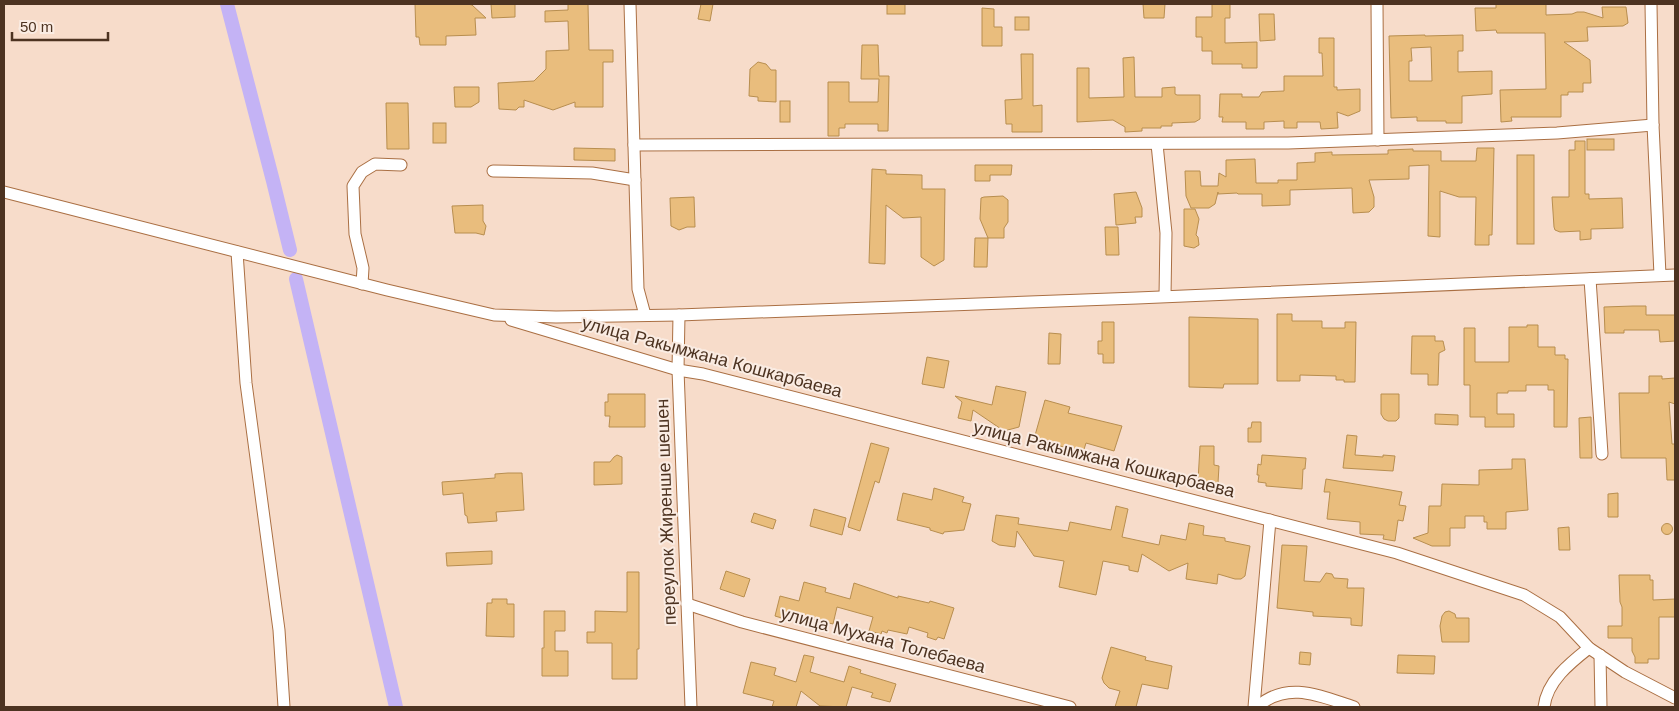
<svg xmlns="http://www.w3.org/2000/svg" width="1679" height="711" font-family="Arial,sans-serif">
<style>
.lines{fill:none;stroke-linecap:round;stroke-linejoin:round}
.canal{stroke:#c4b3f5;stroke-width:14}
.building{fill:#e9bd7d;stroke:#b88e4f;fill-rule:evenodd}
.minor-casing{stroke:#aa6f43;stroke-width:13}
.minor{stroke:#fff;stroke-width:11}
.labels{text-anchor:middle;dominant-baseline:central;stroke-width:4;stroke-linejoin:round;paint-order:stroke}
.street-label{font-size:18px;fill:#4d3321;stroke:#faece3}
</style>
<rect width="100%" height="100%" fill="#f7dcca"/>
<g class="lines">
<!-- canal -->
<g class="canal">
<path d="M227,4L273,181L290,250"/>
<path d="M296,279L396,707"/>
</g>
</g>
<!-- building -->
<g class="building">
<path d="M415,4H468L472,5L486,18H475L476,35L446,36V45H420L419,37H416Z"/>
<path d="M491,4H515V17L492,18Z"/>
<path d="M568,4H588L589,50H613V62H603V107H575V102L553,110L524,100V107H519L516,110L499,109L498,83L534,81L546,69V51L569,50L568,21L545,22V11L568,10Z"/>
<path d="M701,4H713L710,21L698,19Z"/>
<rect x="887" y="4" width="18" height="10"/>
<path d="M1143,4H1165L1164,18H1144Z"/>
<path d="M1212,4H1230V18H1225V43L1257,42V68H1242V64H1212V51H1202V37H1196V17H1212Z"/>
<path d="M1496,4H1546V15L1572,14L1577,12H1584L1603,18L1602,7H1626L1628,23L1623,26L1587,27L1588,41L1564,42L1590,60L1591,83H1583V92H1568V95H1561V117H1511L1512,121L1501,122L1500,90L1546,89L1545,33H1497L1496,30L1476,31L1475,8H1496Z"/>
<path d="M982,8L994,9V27H1002V46H982Z"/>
<path d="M1259,14H1274L1275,40L1260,41Z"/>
<rect x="1015" y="17" width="14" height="13"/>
<path d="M1425,35V36L1463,35V51H1458V72L1492,71V94L1462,96V123H1446V121H1417V117L1391,118L1389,36ZM1431,47L1432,81H1409V61H1412L1411,48Z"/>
<path d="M1319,38H1334V87H1337V90L1360,89V111L1348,116L1337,112L1338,128L1321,129L1320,122H1297V128H1284V121L1264,122V129H1246V122H1222L1223,117H1219L1220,94H1242V97H1259L1262,92L1284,91V76H1323L1322,53H1319Z"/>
<path d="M862,45H878L879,76H889L888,131H878V124H845V128H839V136H828V82H849V102H878L879,79H861Z"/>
<path d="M1021,54H1033V106L1042,105V132H1012V124H1006L1005,100L1022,99Z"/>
<path d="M1134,57L1135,97H1162V88L1175,87V94L1177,95H1200V119L1195,122L1172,123V126H1161V128H1142V131L1125,132V127L1113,120L1077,122V68H1089V98L1124,97L1123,58Z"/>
<path d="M758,62L766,64L771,70H776V102L758,101V97L749,96L750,69Z"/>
<path d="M454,87H479V102L471,107H455Z"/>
<rect x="780" y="101" width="10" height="21"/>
<path d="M386,103H408L409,149H387Z"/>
<rect x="433" y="123" width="13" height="20"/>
<rect x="1587" y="139" width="27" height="11"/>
<path d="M1575,141H1585V194H1589V199L1622,198L1623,228L1591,229V239L1580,240V231L1560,232L1555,230L1554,227L1552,197H1569V150H1575Z"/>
<path d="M574,148L615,149V161L574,160Z"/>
<path d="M1477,148H1494L1492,235H1489V245H1475L1476,197H1459L1440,191V237L1428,236L1429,165L1409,166V179L1369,180L1374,197V207L1369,212L1353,213L1352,188L1290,190V205L1262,206V194H1238L1237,193L1218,194V192L1215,204L1209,208H1191L1186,196L1185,171H1200L1201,186H1218L1219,173L1226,177V160L1255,159L1256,183H1278V180H1297V163L1315,162V153L1332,152V155L1388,154V150L1413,149V151H1441V161H1476Z"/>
<rect x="1517" y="155" width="17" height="89"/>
<path d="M975,165H1012L1011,175H990V181H975Z"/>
<path d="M872,169L886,170V174L922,175V189H945L944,260L934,266L921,257V217L903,218L886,205L885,264L869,263Z"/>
<path d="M1136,192L1142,208V217H1135L1136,223L1116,225L1114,194Z"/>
<path d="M1003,196L1008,200V222L1004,228V238H988L987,267H974L975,238H988L980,219L981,198L984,197Z"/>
<path d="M694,197L695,227H687L679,230L671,226L670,198Z"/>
<path d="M483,205V221L486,226L484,235L476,233H455L452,206Z"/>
<path d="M1184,209H1195L1199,219L1196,235L1198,237L1199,245L1194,248L1184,246Z"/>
<path d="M1105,227H1118L1119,255H1106Z"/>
<path d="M1633,306H1646V315H1675V341L1660,342L1659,330H1624V333H1605L1604,307Z"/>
<path d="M1277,314H1292V321H1322V328H1345V322H1356L1355,382H1344V380H1336V376L1300,375V381H1277Z"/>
<path d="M1189,317L1258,319V384H1224L1223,388L1189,387Z"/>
<path d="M1102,322H1114V363H1103V354H1098V341H1102Z"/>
<path d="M1527,325H1538V347H1555V355H1565V359H1568L1567,427H1554V390H1548V385H1526V391H1508V393H1497V414H1514V427H1485V417H1470V385H1464V328H1475V362H1509V327H1527Z"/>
<path d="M1049,333L1061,334L1060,364H1048Z"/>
<path d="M1412,336H1435V341H1443L1445,350L1439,353L1438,385H1428V374H1411Z"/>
<path d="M927,357L949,361L944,388L922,384Z"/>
<path d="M1649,376H1662V379L1675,378V404L1669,402L1672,444H1675V480H1667L1666,458H1621L1619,393H1649Z"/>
<path d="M996,386L1026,392L1019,427L1004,431L973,410L971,421L958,418L962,402L955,396L992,405Z"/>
<path d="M608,394H645V427H609L610,416H605V402H608Z"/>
<path d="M1381,394H1399V418L1396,421H1388L1384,419L1381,414Z"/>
<path d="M1045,400L1070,407L1068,413L1122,426L1114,451L1086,443L1081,459L1069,456L1071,449L1034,439Z"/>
<path d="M1435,414L1458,415V425L1435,424Z"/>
<path d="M1591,417L1592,458H1580L1579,418Z"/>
<path d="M1252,422H1261V442H1248V428H1251Z"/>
<path d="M1347,435L1357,436L1355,455L1383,457V455L1395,456L1393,471L1343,468Z"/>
<path d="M871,443L889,448L879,483L875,481L860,531L848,527Z"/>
<path d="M1200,446H1214V465L1219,466L1218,483L1198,481Z"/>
<path d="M617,455L622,457V484L594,485V462H610L614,457Z"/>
<path d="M1262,455L1306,458L1305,469H1303L1302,489L1266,486V483L1258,482L1259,475H1257L1258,464L1261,465Z"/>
<path d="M1512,459H1525L1528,510L1506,512V529H1487V522H1484V516H1465V528H1450V546H1432L1413,538L1428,533L1429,506H1441L1442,484L1479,485V470L1512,469Z"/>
<path d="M508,473H522L524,510L496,512L497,521L468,523L467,516L465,515L463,493L443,495L442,482L495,478V474Z"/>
<path d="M1326,479L1402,492L1399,505L1406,506L1403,521L1398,520L1395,541L1383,539L1384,535L1360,534V522L1327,519L1330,492H1324Z"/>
<path d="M934,488L964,497L962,502L971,504L964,530L944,532L943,534L930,530V528L897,520L903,493L932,500Z"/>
<path d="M1618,493V517H1608V494Z"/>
<path d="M1116,506L1128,509L1122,537L1159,545L1161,535L1186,540L1189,523L1204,526L1203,535L1225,538V541L1250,546L1245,576L1241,579H1235L1218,574L1217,584L1186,579L1188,563L1169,571L1142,554L1138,572L1129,570V566L1103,561L1096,595L1059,587L1064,561L1034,556L1017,531L1015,547L999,545L992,541L996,515L1019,518L1018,524L1068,531L1070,522L1111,530Z"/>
<path d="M814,509L846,518L842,535L810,526Z"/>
<path d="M754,513L776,520L773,529L751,522Z"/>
<circle cx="1667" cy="529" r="5.5"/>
<path d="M1569,527L1570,550H1559L1558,528Z"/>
<path d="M1282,545L1307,546L1304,581L1320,582L1326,573L1332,574L1334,578L1348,579L1347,588H1364L1362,626L1351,625V618L1313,616V612L1277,608Z"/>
<path d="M492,551V564L447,566L446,553Z"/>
<path d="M726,571L750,579L744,597L720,589Z"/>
<path d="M627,572H639V649H637V679H612V643H587V632H595V611L627,612Z"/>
<path d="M1619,575H1650V580H1653V600L1675,599V617H1659V659H1648V663H1635V657L1632,651V638H1608V626H1622V607L1620,602Z"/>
<path d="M804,582L826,588L825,592L850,599L854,583L898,598V596L929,603L930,601L954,608L944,639L938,637L936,640L927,637L928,633L909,627L907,634L888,630L887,633L882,631L881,634L869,631L873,617L837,607L833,624L786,612L785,619L775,616L780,596L799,601Z"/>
<path d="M492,599H507V604H514V637L486,636L487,603H492Z"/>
<path d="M544,611H565V631H555V651H568V676H542V648H544Z"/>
<path d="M1449,611L1455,614L1456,618H1469V642H1442L1440,626L1442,616L1445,612Z"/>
<path d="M1111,647L1146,657L1145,660L1172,666L1168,689L1142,684L1136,707H1115L1120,691L1109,688L1104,683L1102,678Z"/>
<path d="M1300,652L1311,653L1310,665L1299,664Z"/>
<path d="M804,655L814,657L810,672L844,682L849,666L861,670L860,673L896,684L890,702L871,697L873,693L852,687L846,707L820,706L801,691L796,707H772L774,701L743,693L751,662L776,668L774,675L796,682Z"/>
<path d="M1398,655L1435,656L1434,674L1397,673Z"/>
</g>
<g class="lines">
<defs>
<g id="minor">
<path d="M630,4L638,289L645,315"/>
<path d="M1377,4L1378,140"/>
<path d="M1651,4L1653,125L1660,275"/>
<path d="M1157,144L1166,233L1165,296"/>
<path d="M634,145L1288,143L1557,133L1653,125"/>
<path d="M493,171L592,173L635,180"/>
<path d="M4,192L387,290L494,315L556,317L679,315L1137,298L1675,275"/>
<path d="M237,252L246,383L279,630L284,707"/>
<path d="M1590,279L1602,454"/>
<path d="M362,284L363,268L355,234L353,186L362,172L375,164L401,165"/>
<path d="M679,315L678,370L691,707"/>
<path d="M511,320L678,370L703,374L1397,553L1524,595L1560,617L1589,648L1625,672L1675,698"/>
<path d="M687,604L742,622L1070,707"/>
<path d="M1600,655L1601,707"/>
<path d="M1254,707L1270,520"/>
<path d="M1257,707C1288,680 1320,696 1354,707"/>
<path d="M1544,707C1547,681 1570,663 1589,648"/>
</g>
</defs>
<!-- minor casing -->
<use href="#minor" class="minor-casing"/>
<!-- minor -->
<use href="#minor" class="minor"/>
</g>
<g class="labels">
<!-- street labels -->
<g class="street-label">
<text transform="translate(712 357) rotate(15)">улица Ракымжана Кошкарбаева</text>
<text transform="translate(1104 459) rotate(14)">улица Ракымжана Кошкарбаева</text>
<text transform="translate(666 512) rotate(-92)">переулок Жиренше шешен</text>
<text transform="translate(883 640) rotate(15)">улица Мухана Толебаева</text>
</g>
</g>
<!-- border -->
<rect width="1679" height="711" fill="none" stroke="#4d3321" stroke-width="10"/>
<!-- scale -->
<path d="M12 32v8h96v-8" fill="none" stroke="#4d3321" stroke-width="2.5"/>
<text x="20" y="32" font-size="15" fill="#4d3321" stroke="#faece3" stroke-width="4" paint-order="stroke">50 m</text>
</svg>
